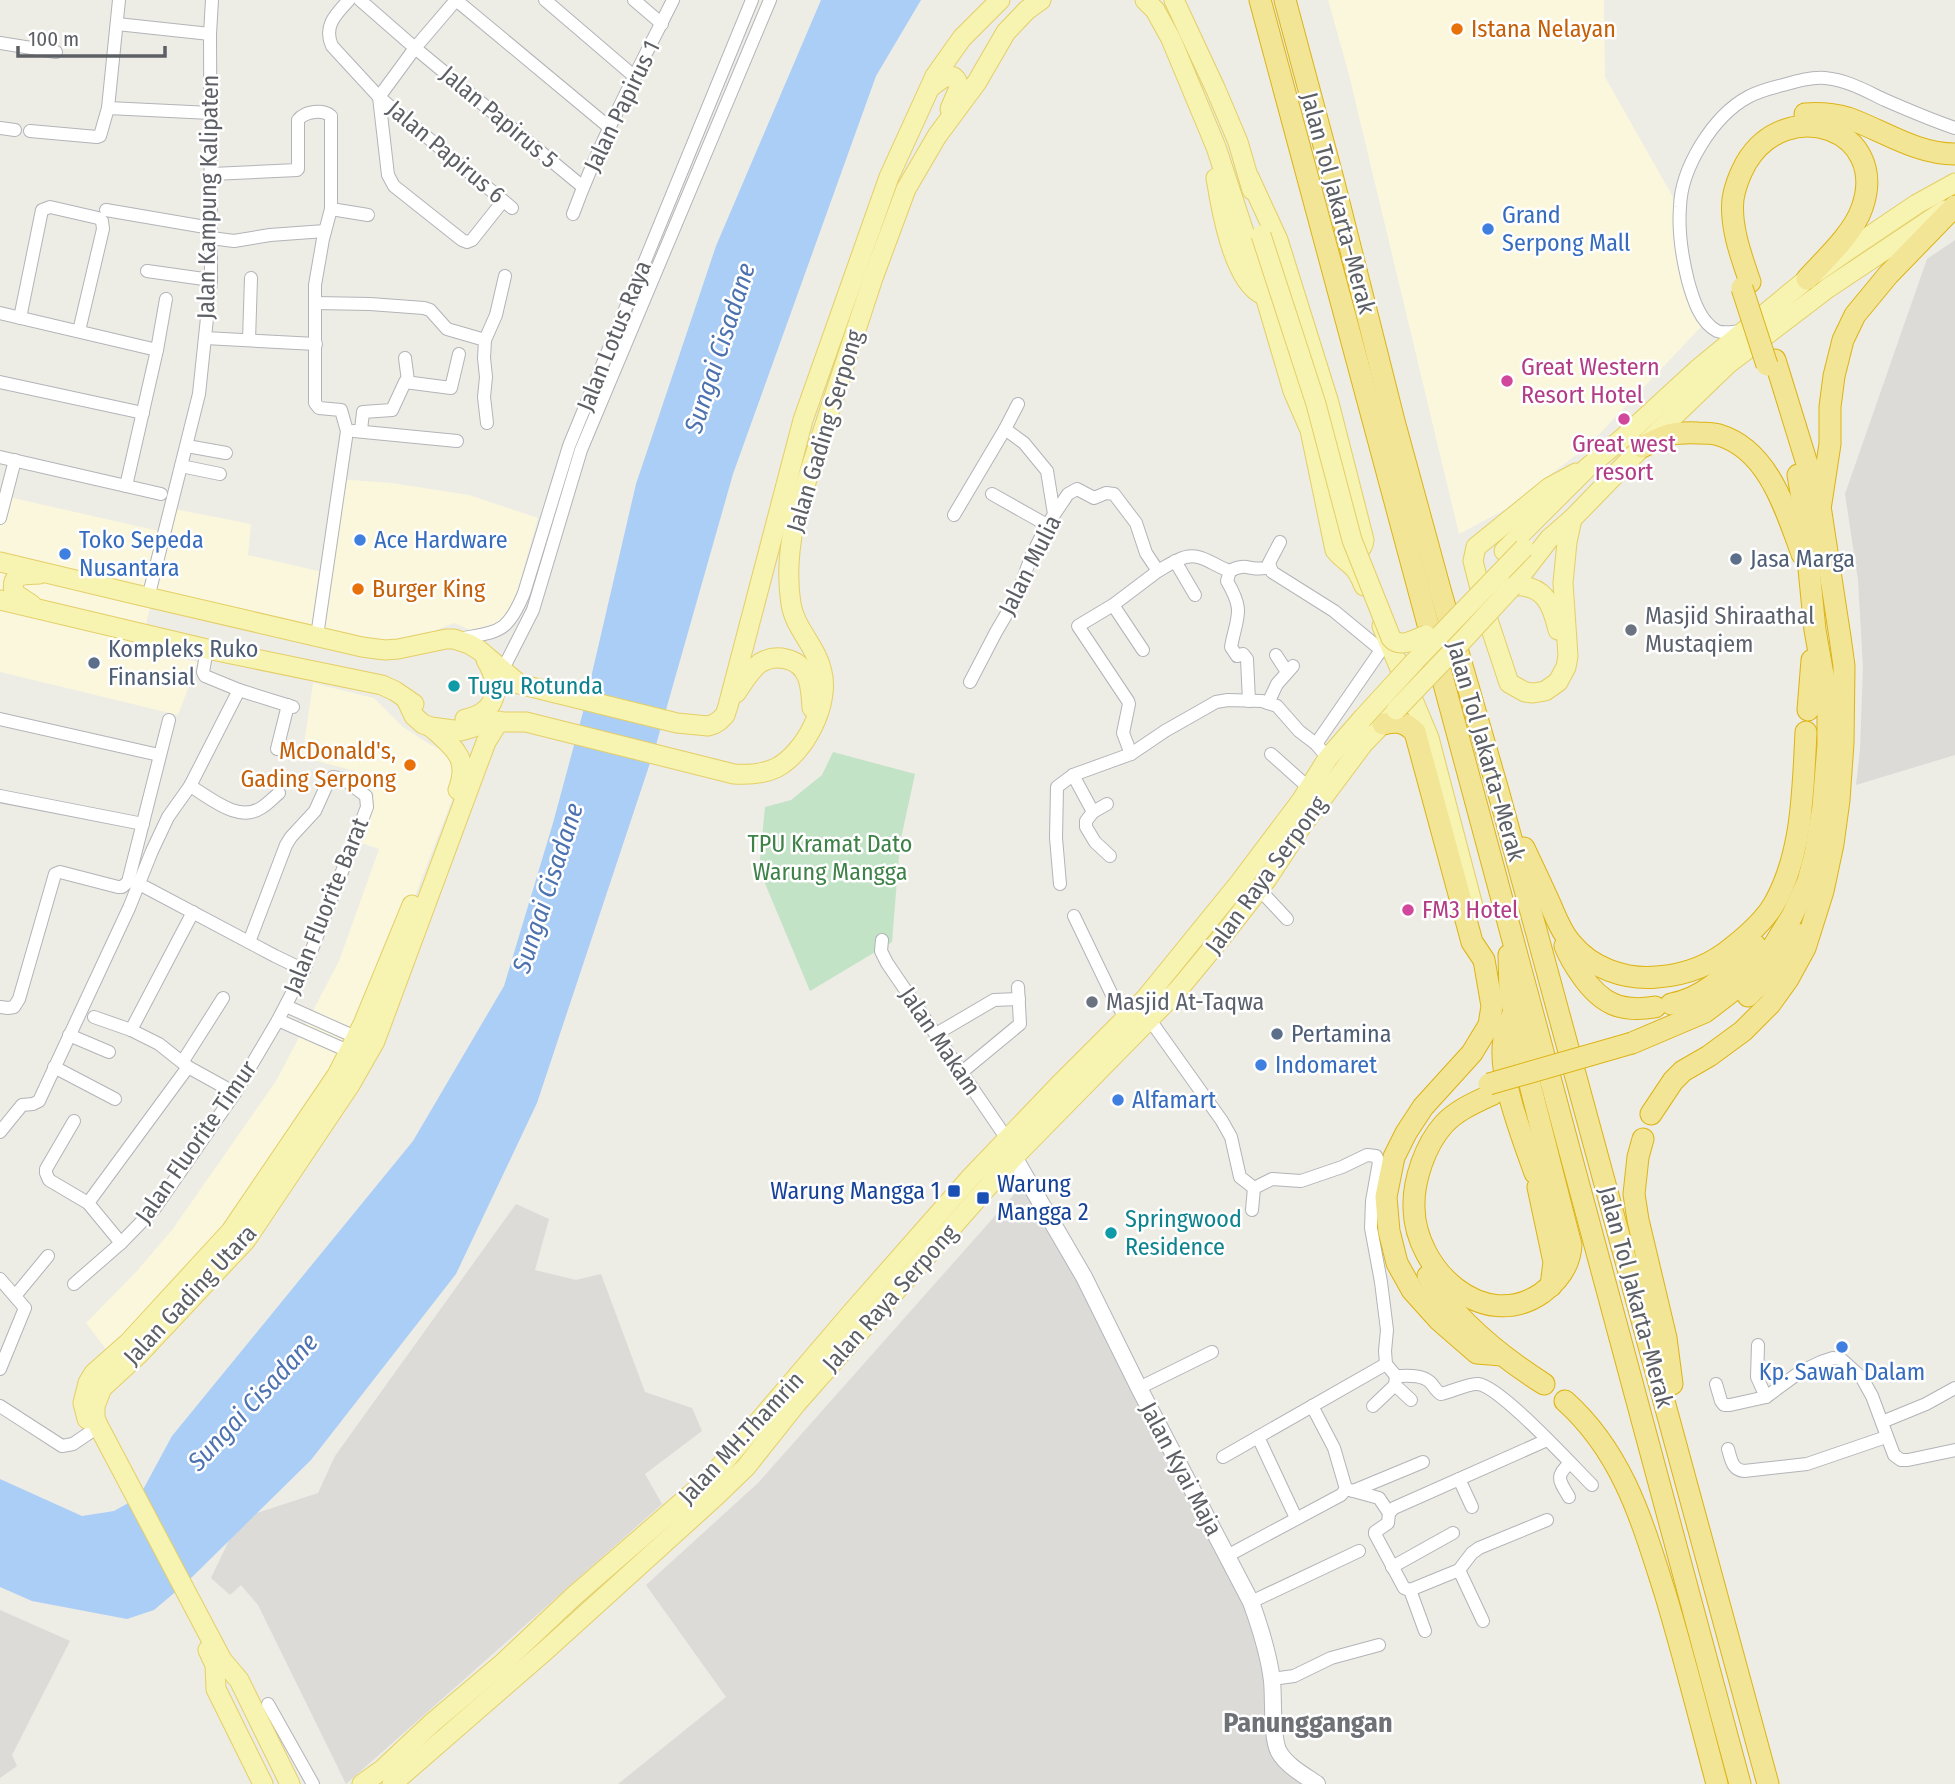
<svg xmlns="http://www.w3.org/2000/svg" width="1955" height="1784" font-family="'Fira Sans Condensed',sans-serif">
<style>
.commercial{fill:#faf7dd}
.industrial{fill:#dcdbd7}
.green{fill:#c3e3c7}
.water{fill:#abcef7}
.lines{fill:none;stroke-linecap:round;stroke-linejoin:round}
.minor-casing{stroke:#b2b4b8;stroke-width:14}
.secondary-casing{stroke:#b3b6bb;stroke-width:18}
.primary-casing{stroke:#e4cf67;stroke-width:21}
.motorway-casing{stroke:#dcb416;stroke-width:23}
.minor{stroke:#fff;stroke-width:12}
.secondary{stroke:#fff;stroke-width:16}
.primary{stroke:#f7f3b0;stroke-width:19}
.motorway{stroke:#f3e596;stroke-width:21}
.primary-bridge-casing{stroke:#e4cf67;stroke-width:21;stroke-linecap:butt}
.motorway-bridge-casing{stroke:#dcb416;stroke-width:23;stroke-linecap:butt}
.primary-bridge{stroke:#f7f3b0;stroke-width:19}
.motorway-bridge{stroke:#f3e596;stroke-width:21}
.food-dot{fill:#e8710a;stroke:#fff;stroke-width:2.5}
.shop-dot{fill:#3f7fe0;stroke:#fff;stroke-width:2.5}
.hotel-dot{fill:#d1479c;stroke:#fff;stroke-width:2.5}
.service-dot{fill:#5c6f8a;stroke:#fff;stroke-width:2.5}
.worship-dot{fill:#6b7280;stroke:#fff;stroke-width:2.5}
.culture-dot{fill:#0f9aa8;stroke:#fff;stroke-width:2.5}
.transit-dot{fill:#1a4fb4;stroke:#fff;stroke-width:2.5}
.labels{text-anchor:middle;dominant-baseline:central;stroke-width:5;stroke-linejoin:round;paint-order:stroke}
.food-label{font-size:24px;fill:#c56008;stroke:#fff;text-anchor:start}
.street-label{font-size:24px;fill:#5c5f64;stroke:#fff}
.shop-label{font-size:24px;fill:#366cbe;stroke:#fff;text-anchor:start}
.hotel-label{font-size:24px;fill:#b23c85;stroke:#fff;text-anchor:start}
.service-label{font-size:24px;fill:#4e5e75;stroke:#fff;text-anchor:start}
.worship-label{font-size:24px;fill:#5b616d;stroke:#fff;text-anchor:start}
.culture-label{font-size:24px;fill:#0d838f;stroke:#fff;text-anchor:start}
.park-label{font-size:24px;fill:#3e8248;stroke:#fff}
.transit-label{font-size:24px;fill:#164399;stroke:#fff;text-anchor:start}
.water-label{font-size:26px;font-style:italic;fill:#4d72b0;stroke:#fff}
.quarter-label{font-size:28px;font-weight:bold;fill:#6e7176;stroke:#fff}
</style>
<rect width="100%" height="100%" fill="#edece5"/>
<!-- commercial -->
<g class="commercial">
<path d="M1328,0H1604L1605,77L1673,197L1677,255L1701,327L1589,445L1506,509L1459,534L1349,75Z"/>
<path d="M336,479L392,483L469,495L538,518L512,610L496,625L470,630L454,623L424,635L385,643L154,591L140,650L198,662L178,715L0,672V495L168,533L175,509L251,524L248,555L323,572Z"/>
<path d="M313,683L374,698L402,726L429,744L458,758L462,774L378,992L321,1105L196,1280L112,1357L86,1323L135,1273L172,1230L276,1081L339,961L379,849L358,842L374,794L355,771L302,757Z"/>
</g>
<!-- industrial -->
<g class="industrial">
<path d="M1955,240V755L1856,785L1860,750L1863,667L1858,580L1845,494L1927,259Z"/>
<path d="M1026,1181L1264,1637L1277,1753L1309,1784H618L726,1697L646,1585L758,1483Z"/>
<path d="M516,1204L549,1219L535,1270L576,1280L601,1274L645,1392L692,1408L702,1431L645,1474L662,1504L346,1784L258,1605L241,1585L230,1595L211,1578L232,1534L251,1515L318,1493L335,1456Z"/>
<path d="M0,1610L70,1641L12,1755L17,1766L0,1778Z"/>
</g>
<!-- green -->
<path class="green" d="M833,752L915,774L900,843L892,942L810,991L759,869L765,807L791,800L822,775Z"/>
<!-- water -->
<path class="water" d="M821,0H921L876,76L733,474L656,745L537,1103L456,1274L311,1460L186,1583L154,1610L127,1619L32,1601L0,1587V1479L82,1516L114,1511L139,1497L172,1436L413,1141L504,986L553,823L583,712L636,484L716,246Z"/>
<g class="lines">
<defs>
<g id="minor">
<path d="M349,0C336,14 323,26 332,46L379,97L512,208"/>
<path d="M360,0L415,48L583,187"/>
<path d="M456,0L610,128"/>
<path d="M545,0L635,77"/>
<path d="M634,0L662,24"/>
<path d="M117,24L210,34"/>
<path d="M0,43L56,52"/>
<path d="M379,97L388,175L394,186L462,240L467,242L472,240L503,201"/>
<path d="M379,97L415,48L456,0"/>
<path d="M108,108L211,113"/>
<path d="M0,128L15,130"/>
<path d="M30,131L97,137L100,136L108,108L119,0"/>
<path d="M212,174L297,170L298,169V120C305,111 323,109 331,116V209L323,239L315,285V403L319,408L341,410L347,431L317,636"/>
<path d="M331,209L368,215"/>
<path d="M106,210L211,228"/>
<path d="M573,214C600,140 638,70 673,0"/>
<path d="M211,238L234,241L270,235L325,231"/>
<path d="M147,271L211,280"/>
<path d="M315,303L370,304L424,308L430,310L447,329L485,340L484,358L486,377L484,397L487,423"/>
<path d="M0,313L157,350"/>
<path d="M20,318L42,210L50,207L98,218L102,221L103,229L79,331"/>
<path d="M1744,331C1735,331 1725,334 1717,331C1700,322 1693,299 1688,281C1682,257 1678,232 1680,207C1681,168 1713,116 1748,97C1759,91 1771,88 1783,85C1797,81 1811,77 1825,78C1847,80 1866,91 1885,100C1908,110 1931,120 1955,128"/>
<path d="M205,338L316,344"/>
<path d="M249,340L251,278"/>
<path d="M485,340L496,315L505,276"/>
<path d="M405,358L408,381"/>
<path d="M0,382L143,413"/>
<path d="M1018,404L1005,429L1024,443L1047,471L1054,514"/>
<path d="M361,430L363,412L392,410L405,382L451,388L459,354"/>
<path d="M354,431L457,441"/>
<path d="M187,446L226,453"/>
<path d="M0,457L161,494"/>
<path d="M181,466L220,474"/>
<path d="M126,486L157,350L166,299"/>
<path d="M992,494L1047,525"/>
<path d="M954,515L1005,429"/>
<path d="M0,518L15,460"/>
<path d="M1280,542L1269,563L1272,572L1334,611L1380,649L1379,653L1316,744"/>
<path d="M1175,561L1195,595"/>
<path d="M1230,571L1227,581C1245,612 1237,615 1231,647L1237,656L1243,654L1247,659L1249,701"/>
<path d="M1230,571C1246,561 1253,573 1269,567"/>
<path d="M148,598L199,394L211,280L210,34L212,0"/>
<path d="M1113,605L1143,650"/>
<path d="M459,639C499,631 507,634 524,593L569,446L752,0"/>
<path d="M207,649L203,672L205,676L239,690L293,707"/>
<path d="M1276,655L1287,672"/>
<path d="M502,671L533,610L581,450L770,0"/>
<path d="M970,682L996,632L1017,596L1031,557L1047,525L1068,494L1077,489L1094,498L1106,493L1114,494L1136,523L1146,553L1158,571C1165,567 1171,563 1178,560C1199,549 1211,565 1230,571"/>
<path d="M1268,703L1277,684L1293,666"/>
<path d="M0,719L159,755"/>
<path d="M277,749L288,705"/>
<path d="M1131,754L1123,733L1129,704L1128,701L1078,626L1113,605L1158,571"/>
<path d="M1271,754L1309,788"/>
<path d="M1073,775L1093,812L1107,804"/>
<path d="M190,786C211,798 238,823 261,808C268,804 273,798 279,793"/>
<path d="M0,796L143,824"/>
<path d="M1093,812L1086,821V827L1095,842L1110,856"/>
<path d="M1060,884L1056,838L1057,787L1073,775L1131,754L1165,731L1216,702L1228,700L1262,701L1277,706L1299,731L1316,744L1328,758"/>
<path d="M145,887L275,956L304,970"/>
<path d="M1259,889L1287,919"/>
<path d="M1074,916L1113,997L1126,1019"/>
<path d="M882,940L881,951L887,963L1007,1139"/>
<path d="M286,1006L362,1040"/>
<path d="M0,1007L8,1008L14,1007L19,999L55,874L60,872L118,887H122L128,882L169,720"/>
<path d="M94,1017L131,1030L159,1044L188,1067L235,1093"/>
<path d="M278,1020L355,1054"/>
<path d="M1150,1020L1222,1121L1231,1137L1240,1177L1254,1188"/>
<path d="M131,1030L193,912"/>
<path d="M936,1034L994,1000L1019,999"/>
<path d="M69,1035L109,1052"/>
<path d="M183,1061L223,998"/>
<path d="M54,1067L115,1099"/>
<path d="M962,1072L1020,1024L1018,987"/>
<path d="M74,1121L46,1169V1173L49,1180L88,1203L121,1243"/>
<path d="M0,1132L22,1105L33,1104L39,1101L129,908L152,851L168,817L190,786L239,690"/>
<path d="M1254,1188L1272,1179L1301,1181L1342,1167L1367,1155L1376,1156L1379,1162L1372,1201L1371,1228L1381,1282L1387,1330L1385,1351L1386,1364L1396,1376C1407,1376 1421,1374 1430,1382C1434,1386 1436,1391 1441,1394C1451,1392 1469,1383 1478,1384C1500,1386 1572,1465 1592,1485"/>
<path d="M88,1203L188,1067"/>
<path d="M1252,1210L1254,1188"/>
<path d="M0,1279L25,1308L0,1369"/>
<path d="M74,1284L121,1243L155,1208L235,1093L278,1020L304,970L367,807L366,796L344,779L333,777L329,780L315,811L291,837L286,845L249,942"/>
<path d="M15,1296L48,1256"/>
<path d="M1758,1345L1757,1377L1766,1397"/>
<path d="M1396,1376L1395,1385L1411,1400"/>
<path d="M1716,1384L1721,1401L1724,1405H1730L1766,1397L1800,1372L1821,1362L1833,1358L1841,1359L1862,1378L1872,1396L1894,1455L1901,1460H1908L1955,1450"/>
<path d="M1139,1388L1212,1352"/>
<path d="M0,1406L62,1446L73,1444L92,1431"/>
<path d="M1312,1406L1334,1448L1346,1489"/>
<path d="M1373,1406L1395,1385"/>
<path d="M1882,1422L1926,1404L1955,1388"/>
<path d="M1728,1449C1731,1459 1732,1470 1744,1471L1807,1464L1886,1437"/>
<path d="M1223,1457L1258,1437"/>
<path d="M1459,1479L1472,1507"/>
<path d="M1346,1489L1379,1498L1389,1513L1388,1523L1375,1532V1534L1404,1588L1410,1590L1425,1631"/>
<path d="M1353,1491L1423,1462"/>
<path d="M1569,1497C1560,1481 1554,1477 1570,1463"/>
<path d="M1389,1513L1394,1508L1547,1440"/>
<path d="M1296,1518L1258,1437L1386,1364"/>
<path d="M1227,1556L1341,1495L1346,1489"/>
<path d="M1392,1567L1453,1533"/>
<path d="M1459,1570L1483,1621"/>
<path d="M1410,1590L1459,1570L1472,1553L1479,1548L1547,1520"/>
<path d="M1251,1602L1359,1551"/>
<path d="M1272,1679L1294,1676L1331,1658L1379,1645"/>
<path d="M268,1704L313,1784"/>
</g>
<path id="secondary" d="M1014,1157L1084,1277L1139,1388L1251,1602C1260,1627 1269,1654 1272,1681C1274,1699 1271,1738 1279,1752C1287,1766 1304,1775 1317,1784"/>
<g id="primary">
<path d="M1145,0L1155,10L1171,39L1216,147L1265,296L1293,391L1310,430L1335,550C1340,557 1346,560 1352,566C1358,571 1361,579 1364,586"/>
<path d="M1174,0L1216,90L1238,142L1252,190"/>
<path d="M931,87C941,79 956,67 959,88L950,109"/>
<path d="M1249,177L1278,240L1329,403L1364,540C1363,550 1355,555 1345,553"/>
<path d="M1216,178C1221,209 1233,279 1261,294"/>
<path d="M1572,519L1567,542L1563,583L1568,656L1566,667L1558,682L1545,691L1533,693L1525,692L1509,683L1488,620L1473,561L1476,547L1550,487L1576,473"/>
<path d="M1504,551L1587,468L1624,437L1699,368L1744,331L1807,279L1850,249L1917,204L1955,183"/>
<path d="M0,562L134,594L362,647L385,650L398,649L446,639H454L469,644L479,650L519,684L677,723L708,726L714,724L719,721L725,715L728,706L803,420L889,177L935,76L962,38L1000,0"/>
<path d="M1513,586C1544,584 1552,604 1558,630"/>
<path d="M1512,587L1549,539L1572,519L1642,447L1728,364L1828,288L1945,210"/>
<path d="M0,600L207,649L382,685L395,691L414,704"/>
<path d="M32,605L14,593C10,573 23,575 39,574"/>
<path d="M1382,626L1429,738L1474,910"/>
<path d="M736,693C743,683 750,670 760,663C768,658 778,657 786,659C810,664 811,688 812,708"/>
<path d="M406,699L414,716L423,724L431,727L461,731L492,722H526L734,774C748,775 763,774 776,768C805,753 830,704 822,672C817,647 795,629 791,604C786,573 790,544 796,513L873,278L906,189L937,136L977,82L1006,32L1027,10L1041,0"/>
<path d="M465,719C498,713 502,686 486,660"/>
<path d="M432,728C454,748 470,758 458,790"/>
<path d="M87,1419L83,1403L88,1383L94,1373L129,1342L231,1231L337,1075L363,1024L412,905"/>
<path d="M208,1650L215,1665L216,1689L263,1784"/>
<path d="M290,1784L239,1680L222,1660L99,1427L95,1418V1406L102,1388L139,1354L246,1240L350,1085L375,1041L486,742L499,721"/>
<path d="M362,1784L383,1769L432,1723L503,1663L574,1596L711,1477L853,1311L971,1177L1058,1086L1145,999L1240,882L1301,801L1328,758L1362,719"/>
<path d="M392,1784L546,1650L716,1496L746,1467L796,1404L1014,1157L1178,990L1221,938L1267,879L1301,827L1363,744L1392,714"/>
</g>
<g id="motorway">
<path d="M1260,0L1740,1784"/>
<path d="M1285,0L1333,179L1394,421L1441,593L1499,794L1768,1784"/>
<path d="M1805,114C1819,113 1834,114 1848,118C1884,131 1916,154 1955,154"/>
<path d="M1750,282C1741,256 1730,226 1733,199C1735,186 1740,174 1746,163C1787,94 1890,129 1862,208C1853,234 1825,259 1807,279"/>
<path d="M1642,447C1666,435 1670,432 1698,433C1705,433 1713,433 1719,435C1769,450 1786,511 1802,554"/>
<path d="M1821,503L1830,444V407L1834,376L1843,340L1855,315L1888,275L1955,206"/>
<path d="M1808,710L1812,660"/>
<path d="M1383,724C1397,721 1404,721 1415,732L1472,942L1484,960L1492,1006L1489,1025L1472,1053L1423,1107L1406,1133L1394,1157L1386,1197L1389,1231L1397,1263L1412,1290L1439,1320L1477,1353L1502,1355"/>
<path d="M1524,848C1533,867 1542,886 1551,906C1556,918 1562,933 1571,943C1591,968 1625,980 1657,977C1686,975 1712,965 1734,946C1749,934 1764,921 1774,904C1803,853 1803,788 1806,732"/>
<path d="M1565,946C1569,956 1575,966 1582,976C1601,1003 1620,1013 1655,1007"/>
<path d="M1748,996L1779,964L1797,934"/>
<path d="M1671,1004C1707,998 1730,970 1755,945"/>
<path d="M1513,1013C1510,1022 1506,1030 1504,1039C1497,1074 1523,1139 1535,1173"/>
<path d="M1632,1043L1705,1012L1744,982L1774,945L1792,916L1808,881L1815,855L1823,807L1828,745V716L1825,686L1815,630L1809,569L1810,544L1798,475"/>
<path d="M1493,1094C1476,1102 1457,1110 1444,1124C1425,1145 1413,1181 1414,1208C1415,1269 1483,1334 1542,1293C1558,1281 1570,1265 1571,1245L1525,1065L1510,993L1509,955"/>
<path d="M1651,1114L1673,1081L1683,1071L1709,1056L1743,1031L1770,1004L1788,979L1805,948L1823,891L1833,844L1839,800L1843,743L1844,666L1840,637L1820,506L1775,360"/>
<path d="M1643,1139L1638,1157L1634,1194L1638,1220L1666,1338L1672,1384"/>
<path d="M1538,1187L1554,1262L1551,1286"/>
<path d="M1428,1276C1456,1320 1500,1356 1544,1384"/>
<path d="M1565,1401C1623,1453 1642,1521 1665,1593C1684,1656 1700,1720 1717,1784"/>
</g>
</defs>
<!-- minor casing -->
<use href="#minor" class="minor-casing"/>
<!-- secondary casing -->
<use href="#secondary" class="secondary-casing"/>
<!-- primary casing -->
<use href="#primary" class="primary-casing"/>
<!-- motorway casing -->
<use href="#motorway" class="motorway-casing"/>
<!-- minor -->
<use href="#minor" class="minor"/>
<!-- secondary -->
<use href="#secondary" class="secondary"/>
<!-- primary -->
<use href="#primary" class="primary"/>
<!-- motorway -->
<use href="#motorway" class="motorway"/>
<defs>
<g id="primary-bridge">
<path d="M1261,235L1316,404L1352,540L1391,638C1400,649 1415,639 1426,635"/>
<path d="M1396,710L1466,637L1512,587"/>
<path d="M1362,719L1415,661L1524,548"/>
</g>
<g id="motorway-bridge">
<path d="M1742,288L1767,365"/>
<path d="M1489,1084L1632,1043"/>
</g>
</defs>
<!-- primary-bridge casing -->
<use href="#primary-bridge" class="primary-bridge-casing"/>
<!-- motorway-bridge casing -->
<use href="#motorway-bridge" class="motorway-bridge-casing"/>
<!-- primary-bridge -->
<use href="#primary-bridge" class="primary-bridge"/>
<!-- motorway-bridge -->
<use href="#motorway-bridge" class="motorway-bridge"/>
</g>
<!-- markers -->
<g class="food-dot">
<circle cx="1457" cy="29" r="7"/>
<circle cx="358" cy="589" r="7"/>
<circle cx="410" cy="765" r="7"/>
</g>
<g class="shop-dot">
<circle cx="1488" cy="229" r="7"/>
<circle cx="360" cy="540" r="7"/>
<circle cx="65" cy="554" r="7"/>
<circle cx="1261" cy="1065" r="7"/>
<circle cx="1118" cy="1100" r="7"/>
<circle cx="1842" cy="1347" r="7"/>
</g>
<g class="hotel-dot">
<circle cx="1507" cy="381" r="7"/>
<circle cx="1624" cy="419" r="7"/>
<circle cx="1408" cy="910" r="7"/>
</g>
<g class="service-dot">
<circle cx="1736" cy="559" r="7"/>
<circle cx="94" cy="663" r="7"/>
<circle cx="1277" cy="1034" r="7"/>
</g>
<g class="worship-dot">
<circle cx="1631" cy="630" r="7"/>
<circle cx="1092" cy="1002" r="7"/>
</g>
<g class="culture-dot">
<circle cx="454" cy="686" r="7"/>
<circle cx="1111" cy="1233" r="7"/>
</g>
<g class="transit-dot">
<rect x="947" y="1184" width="14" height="14" rx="3.5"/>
<rect x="976" y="1191" width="14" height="14" rx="3.5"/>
</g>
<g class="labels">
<!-- food labels -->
<g class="food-label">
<text x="1471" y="29">Istana Nelayan</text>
<text x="372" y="589">Burger King</text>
<text x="396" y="751" text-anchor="end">McDonald's,<tspan x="396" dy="28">Gading Serpong</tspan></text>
</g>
<!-- street labels -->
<g class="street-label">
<text transform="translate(622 106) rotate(-64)">Jalan Papirus 1</text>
<text transform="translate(499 117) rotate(40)">Jalan Papirus 5</text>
<text transform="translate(446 152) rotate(40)">Jalan Papirus 6</text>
<text transform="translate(208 197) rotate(-89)">Jalan Kampung Kalipaten</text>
<text transform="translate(1338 203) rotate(75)">Jalan Tol Jakarta–Merak</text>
<text transform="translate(614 336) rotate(-68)">Jalan Lotus Raya</text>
<text transform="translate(825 431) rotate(-73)">Jalan Gading Serpong</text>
<text transform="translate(1030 565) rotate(-63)">Jalan Mulia</text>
<text transform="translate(1486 751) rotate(74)">Jalan Tol Jakarta–Merak</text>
<text transform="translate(1266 875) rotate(-54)">Jalan Raya Serpong</text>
<text transform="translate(326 906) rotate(-68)">Jalan Fluorite Barat</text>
<text transform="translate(940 1041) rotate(56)">Jalan Makam</text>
<text transform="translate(196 1142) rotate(-55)">Jalan Fluorite Timur</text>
<text transform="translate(190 1295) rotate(-47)">Jalan Gading Utara</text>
<text transform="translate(1636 1297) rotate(75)">Jalan Tol Jakarta–Merak</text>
<text transform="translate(890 1298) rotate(-48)">Jalan Raya Serpong</text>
<text transform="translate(741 1438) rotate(-47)">Jalan MH.Thamrin</text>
<text transform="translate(1181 1469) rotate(62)">Jalan Kyai Maja</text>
</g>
<!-- shop labels -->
<g class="shop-label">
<text x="1502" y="215">Grand<tspan x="1502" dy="28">Serpong Mall</tspan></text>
<text x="79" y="540">Toko Sepeda<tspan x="79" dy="28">Nusantara</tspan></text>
<text x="374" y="540">Ace Hardware</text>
<text x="1275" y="1065">Indomaret</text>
<text x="1132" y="1100">Alfamart</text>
<text x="1842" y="1372" text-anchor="middle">Kp. Sawah Dalam</text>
</g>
<!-- hotel labels -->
<g class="hotel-label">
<text x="1521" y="367">Great Western<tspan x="1521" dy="28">Resort Hotel</tspan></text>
<text x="1624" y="444" text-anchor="middle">Great west<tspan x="1624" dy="28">resort</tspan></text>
<text x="1422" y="910">FM3 Hotel</text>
</g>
<!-- service labels -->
<g class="service-label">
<text x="1750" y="559">Jasa Marga</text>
<text x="108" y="649">Kompleks Ruko<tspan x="108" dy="28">Finansial</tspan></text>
<text x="1291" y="1034">Pertamina</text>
</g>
<!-- worship labels -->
<g class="worship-label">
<text x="1645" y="616">Masjid Shiraathal<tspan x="1645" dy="28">Mustaqiem</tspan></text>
<text x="1106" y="1002">Masjid At-Taqwa</text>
</g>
<!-- culture labels -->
<g class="culture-label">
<text x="468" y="686">Tugu Rotunda</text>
<text x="1125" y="1219">Springwood<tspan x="1125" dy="28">Residence</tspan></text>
</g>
<!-- park labels -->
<g class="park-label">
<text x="830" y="844">TPU Kramat Dato<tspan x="830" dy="28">Warung Mangga</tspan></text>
</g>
<!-- transit labels -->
<g class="transit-label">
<text x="997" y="1184">Warung<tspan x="997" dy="28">Mangga 2</tspan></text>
<text x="940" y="1191" text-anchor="end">Warung Mangga 1</text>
</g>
<!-- water labels -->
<g class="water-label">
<text transform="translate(720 348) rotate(-72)">Sungai Cisadane</text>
<text transform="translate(548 888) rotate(-72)">Sungai Cisadane</text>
<text transform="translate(253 1402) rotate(-47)">Sungai Cisadane</text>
</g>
<!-- quarter labels -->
<g class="quarter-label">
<text x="1308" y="1722">Panunggangan</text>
</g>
</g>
<!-- scale -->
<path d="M18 46v10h147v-10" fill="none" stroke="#5c5f64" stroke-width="3.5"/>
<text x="28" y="46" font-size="21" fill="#5c5f64" stroke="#ffffff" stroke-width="5" paint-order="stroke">100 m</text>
</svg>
